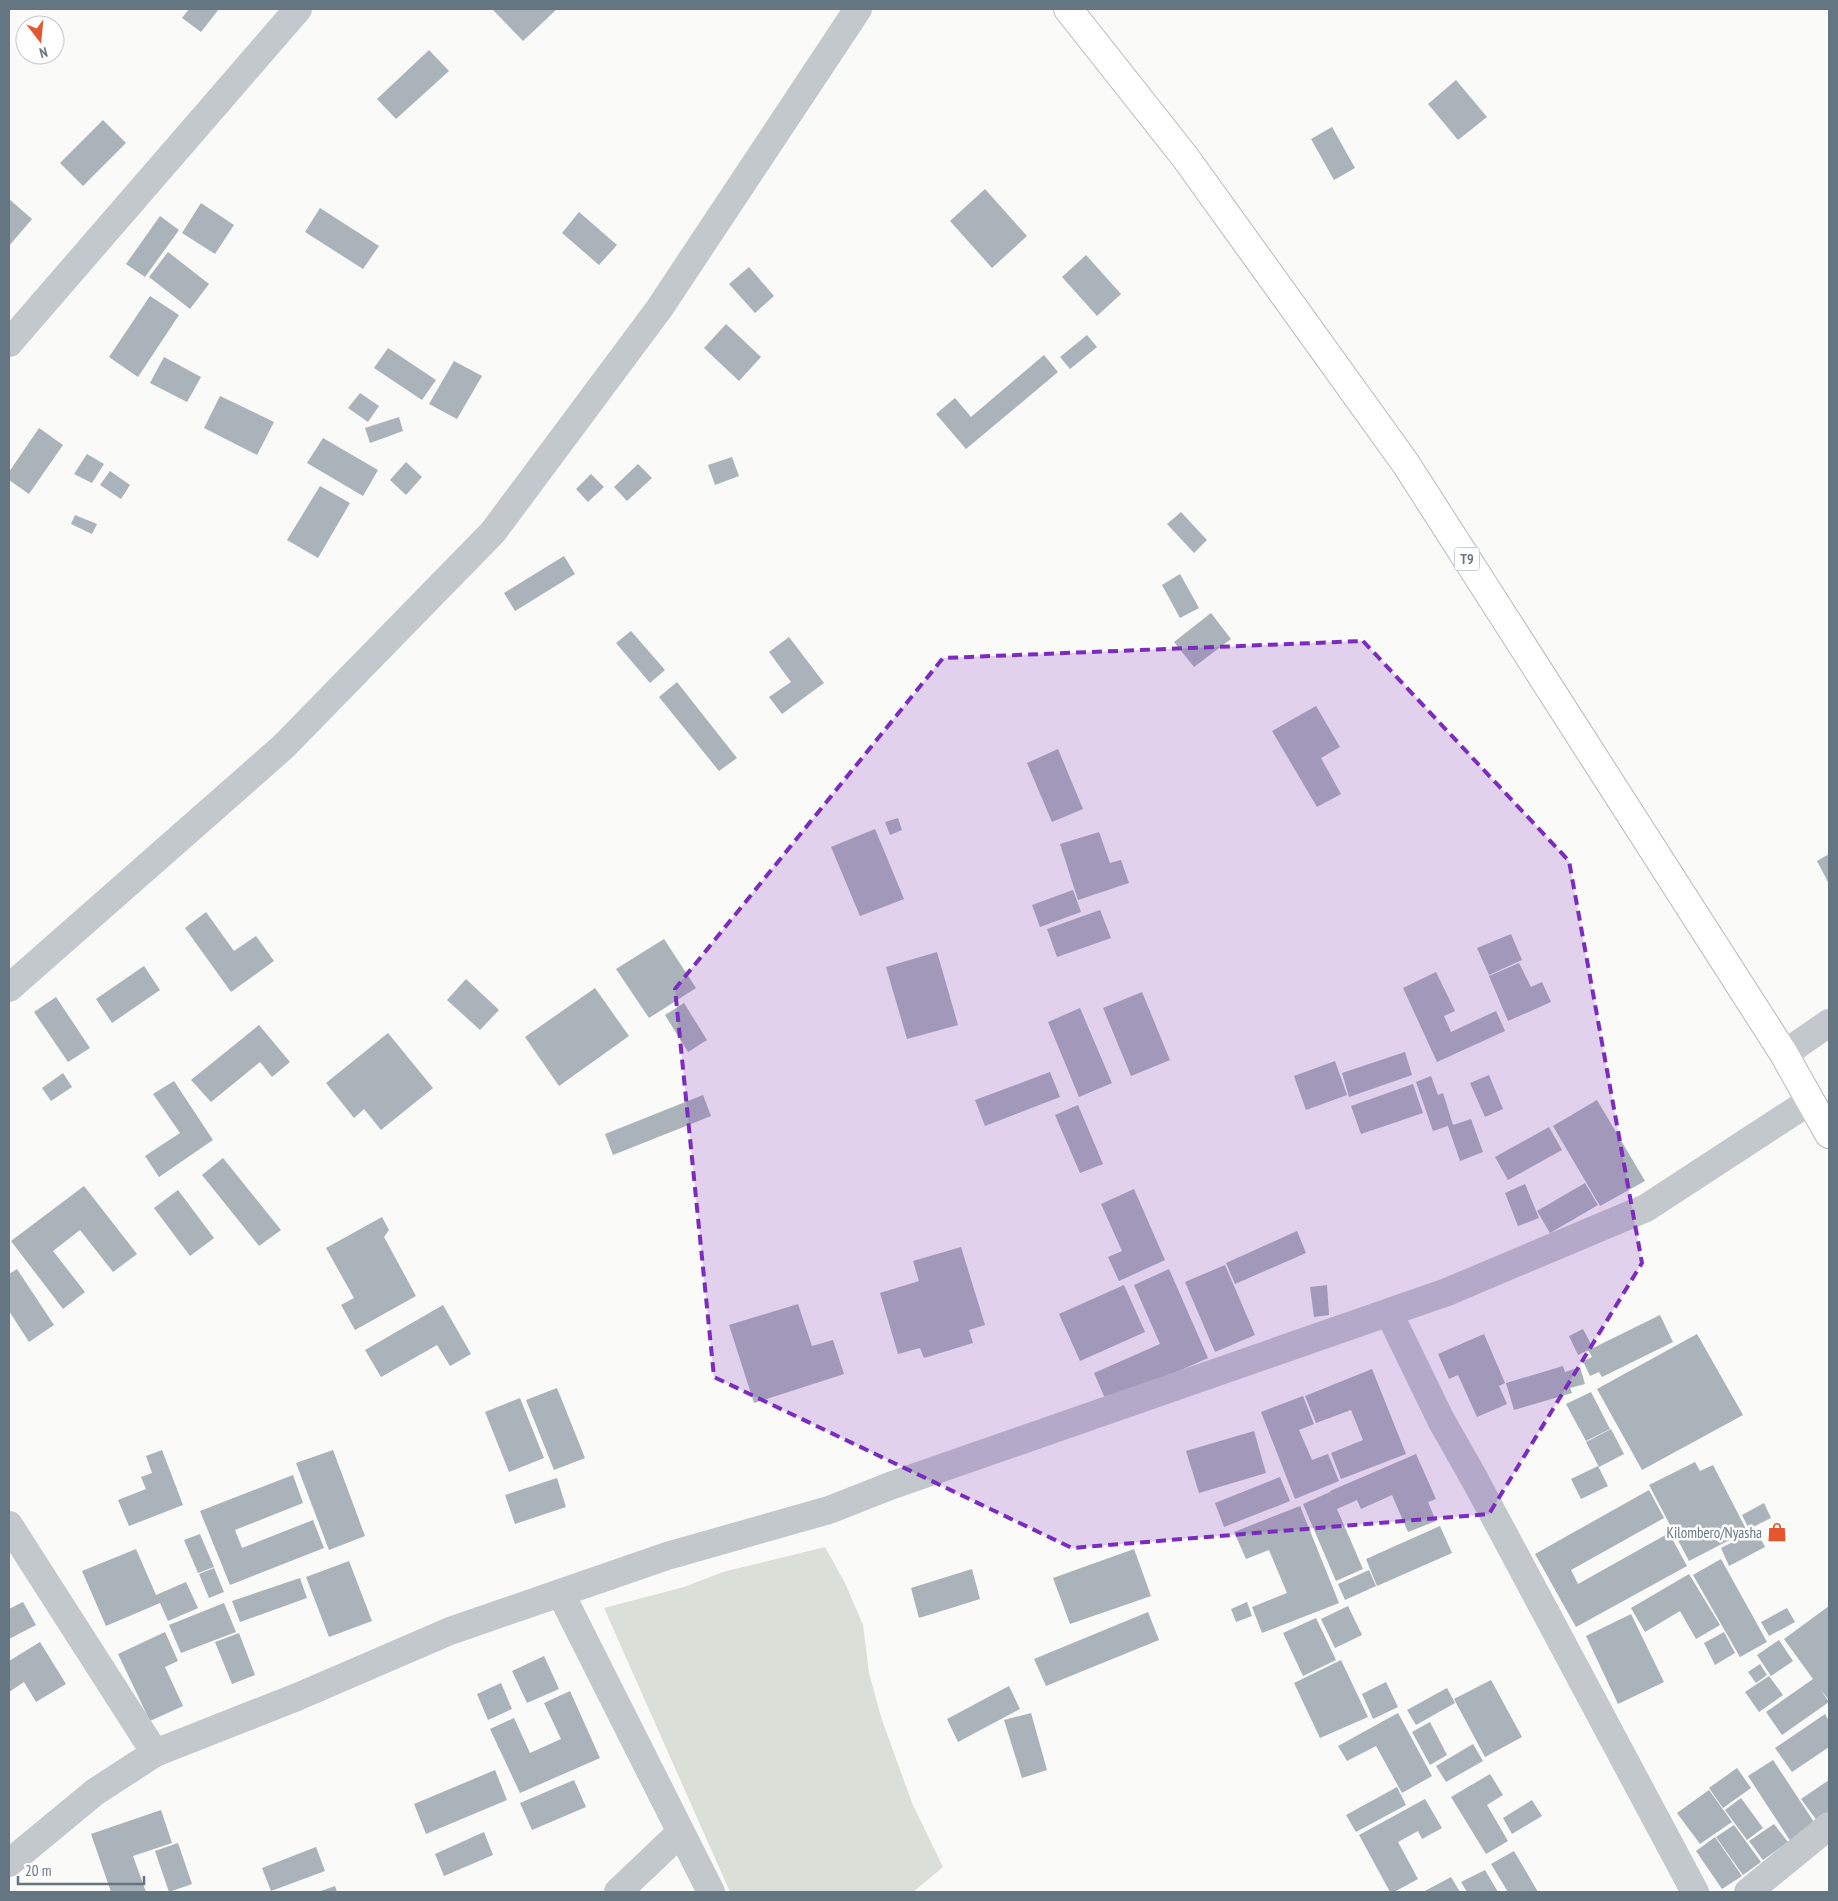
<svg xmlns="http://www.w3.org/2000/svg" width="1838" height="1901" font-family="'PT Sans Narrow',sans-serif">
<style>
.green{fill:#dadfd7}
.building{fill:#aab3b9}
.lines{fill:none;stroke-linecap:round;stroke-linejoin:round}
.highway-casing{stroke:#b4b9bd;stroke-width:30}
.street{stroke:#c3c8cc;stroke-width:28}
.highway{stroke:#fff;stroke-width:28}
.marked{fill:#7b2cbf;fill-opacity:0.2;stroke:#7b2cbf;stroke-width:4;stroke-dasharray:10 6;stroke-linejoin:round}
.labels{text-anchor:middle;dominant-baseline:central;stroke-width:5;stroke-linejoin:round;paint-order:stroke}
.shield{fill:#fff;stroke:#939fa8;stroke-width:1}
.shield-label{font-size:14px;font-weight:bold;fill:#657683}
.poi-label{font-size:15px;fill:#657683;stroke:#fff;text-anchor:end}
</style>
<rect width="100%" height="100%" fill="#fafaf8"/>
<!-- green -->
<path class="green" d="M825,1547L845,1583L863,1625L869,1673L881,1717L912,1803L943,1867L913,1892H730L604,1608L684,1587L723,1572Z"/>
<!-- building -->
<g class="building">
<path d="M189,9H219L201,32L182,18Z"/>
<path d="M492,9H557L523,41Z"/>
<path d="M429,50L449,71L396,119L377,99Z"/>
<path d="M1456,80L1487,117L1458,140L1428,104Z"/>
<path d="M103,120L126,143L83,186L60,163Z"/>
<path d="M1332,127L1355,168L1334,180L1311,139Z"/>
<path d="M985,189L1027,236L992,268L950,221Z"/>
<path d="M9,199L32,219L9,246Z"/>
<path d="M201,203L234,225L215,254L182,233Z"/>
<path d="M320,208L379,246L363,269L305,232Z"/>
<path d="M579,212L617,245L599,265L562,233Z"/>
<path d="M160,216L179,230L145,277L126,264Z"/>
<path d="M168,252L209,284L190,309L149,277Z"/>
<path d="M1086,255L1121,294L1097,316L1062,277Z"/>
<path d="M749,267L774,296L755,313L729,284Z"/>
<path d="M150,296L179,315L138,377L109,357Z"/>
<path d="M726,324L761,357L739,381L704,348Z"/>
<path d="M1087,335L1097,347L1070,369L1060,357Z"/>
<path d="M388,348L436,380L422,400L374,368Z"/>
<path d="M1044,355L1058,372L966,449L936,414L955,398L971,417Z"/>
<path d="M164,357L201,377L187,402L150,383Z"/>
<path d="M454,361L482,376L457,419L429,404Z"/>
<path d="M360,393L379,406L368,422L348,408Z"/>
<path d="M220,396L274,422L257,455L204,428Z"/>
<path d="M399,417L403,431L370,443L365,428Z"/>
<path d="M39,428L63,445L29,494L9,480V472Z"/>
<path d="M323,438L378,470L363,496L307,463Z"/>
<path d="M87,454L104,464L92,483L74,474Z"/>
<path d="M732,457L739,476L715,485L708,465Z"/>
<path d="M406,462L422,477L406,495L390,480Z"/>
<path d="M638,464L652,478L627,501L614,487Z"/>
<path d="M110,471L130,485L121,499L100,485Z"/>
<path d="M591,474L604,487L588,502L576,489Z"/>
<path d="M320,486L350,503L318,558L287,540Z"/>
<path d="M1181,512L1207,540L1194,553L1167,524Z"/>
<path d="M75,515L97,524L92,534L71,524Z"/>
<path d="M564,556L575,574L515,611L504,593Z"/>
<path d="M1180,574L1199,608L1180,618L1162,585Z"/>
<path d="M1211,613L1231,639L1194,667L1174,642Z"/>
<path d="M631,631L665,670L650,683L616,643Z"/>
<path d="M789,637L824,683L782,714L769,697L791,682L769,652Z"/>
<path d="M677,682L737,758L719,771L659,697Z"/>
<path d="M1316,706L1340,747L1321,758L1341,794L1317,807L1272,731Z"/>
<path d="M1058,749L1083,809L1052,822L1027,763Z"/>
<path d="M898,818L902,830L890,835L885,822Z"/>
<path d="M875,829L904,899L860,916L831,847Z"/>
<path d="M1099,832L1110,863L1121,860L1129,883L1078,900L1060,844Z"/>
<path d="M1829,854V884L1817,861Z"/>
<path d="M1073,890L1081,912L1040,927L1032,905Z"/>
<path d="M1100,910L1111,938L1057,957L1047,929Z"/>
<path d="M206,912L234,951L256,936L274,961L231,992L185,928Z"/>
<path d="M1511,934L1522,960L1489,975L1477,948Z"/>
<path d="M664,939L696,988L649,1018L616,969Z"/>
<path d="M937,952L958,1025L907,1039L886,967Z"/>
<path d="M1519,963L1531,987L1542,982L1551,1002L1508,1021L1489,976Z"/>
<path d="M144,966L160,990L112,1023L96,999Z"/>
<path d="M1436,972L1455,1011L1444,1016L1451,1032L1496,1011L1505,1031L1437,1062L1403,988Z"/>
<path d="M466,979L499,1010L480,1030L447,1000Z"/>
<path d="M595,988L629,1036L559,1086L525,1037Z"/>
<path d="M1142,992L1170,1060L1131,1076L1103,1008Z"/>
<path d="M56,997L90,1048L68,1062L34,1012Z"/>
<path d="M684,1003L707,1040L688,1052L665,1015Z"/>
<path d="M1080,1008L1112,1083L1079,1097L1048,1022Z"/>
<path d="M259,1025L290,1062L272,1077L260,1062L211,1102L191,1080Z"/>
<path d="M388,1033L433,1088L381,1130L364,1109L354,1118L326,1083Z"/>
<path d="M1405,1052L1412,1075L1349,1097L1342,1073Z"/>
<path d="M1335,1061L1347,1095L1306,1110L1294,1076Z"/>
<path d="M1050,1072L1060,1097L985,1126L975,1100Z"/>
<path d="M63,1073L72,1087L51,1101L42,1088Z"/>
<path d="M1489,1075L1503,1109L1485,1117L1470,1083Z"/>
<path d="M1431,1076L1438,1095L1443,1093L1453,1125L1471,1119L1483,1152L1460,1161L1448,1126L1433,1131L1416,1082Z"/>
<path d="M174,1081L213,1140L159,1177L145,1156L180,1133L153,1094Z"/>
<path d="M1413,1084L1423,1113L1361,1134L1351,1106Z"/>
<path d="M703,1095L711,1116L613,1155L605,1134Z"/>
<path d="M1597,1100L1645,1181L1600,1206L1553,1126Z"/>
<path d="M1078,1105L1103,1164L1080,1173L1055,1115Z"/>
<path d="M1549,1127L1562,1150L1508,1180L1495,1157Z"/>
<path d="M223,1158L281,1230L259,1246L202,1175Z"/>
<path d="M1585,1183L1598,1205L1550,1233L1537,1211Z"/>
<path d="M1525,1184L1539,1218L1518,1226L1505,1193Z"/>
<path d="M84,1186L137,1254L113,1272L80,1230L53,1251L85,1292L63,1309L11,1241Z"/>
<path d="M1134,1189L1165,1260L1119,1281L1108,1257L1122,1251L1101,1204Z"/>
<path d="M178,1190L214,1238L190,1256L154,1208Z"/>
<path d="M382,1217L389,1230L384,1237L416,1296L355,1330L341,1305L354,1298L326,1248Z"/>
<path d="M1297,1231L1306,1253L1235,1284L1226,1263Z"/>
<path d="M961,1247L985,1325L969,1330L973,1343L924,1358L920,1348L898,1354L880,1293L919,1281L913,1261Z"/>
<path d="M1225,1265L1255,1335L1215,1352L1185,1282Z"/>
<path d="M17,1269L54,1325L29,1342L9,1311V1274Z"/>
<path d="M1169,1269L1208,1358L1107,1403L1094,1373L1160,1344L1134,1285Z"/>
<path d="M1124,1285L1145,1332L1080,1361L1059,1314Z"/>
<path d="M1327,1285L1329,1315L1314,1317L1310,1287Z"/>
<path d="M798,1304L812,1346L833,1340L844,1374L754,1403L729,1325Z"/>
<path d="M443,1305L471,1354L450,1366L437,1345L381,1377L365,1350Z"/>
<path d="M1660,1315L1673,1342L1602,1377L1599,1372L1590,1376L1583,1361L1592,1357L1588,1350L1578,1355L1569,1336L1583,1329L1593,1348Z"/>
<path d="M1484,1334L1505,1383L1499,1386L1507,1404L1477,1417L1458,1375L1449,1379L1438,1354Z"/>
<path d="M1697,1334L1743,1415L1642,1470L1597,1389Z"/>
<path d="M1563,1366L1565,1372L1580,1367L1585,1384L1570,1388L1572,1393L1514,1410L1506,1383Z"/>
<path d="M1372,1369L1406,1454L1341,1479L1331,1453L1363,1440L1351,1410L1316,1423L1305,1396Z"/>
<path d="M557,1388L585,1458L554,1470L526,1400Z"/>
<path d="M1591,1392L1610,1429L1586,1441L1566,1404Z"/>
<path d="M1303,1396L1314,1424L1299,1430L1312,1460L1328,1454L1339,1481L1295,1499L1261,1412Z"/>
<path d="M520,1398L544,1458L509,1472L485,1412Z"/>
<path d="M1611,1429L1624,1454L1599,1467L1586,1442Z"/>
<path d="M1254,1431L1266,1473L1199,1493L1186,1451Z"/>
<path d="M162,1450L183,1505L129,1526L118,1500L146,1489L141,1477L152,1473L146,1456Z"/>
<path d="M333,1450L365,1536L329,1550L296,1463Z"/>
<path d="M1416,1454L1436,1499L1428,1502L1436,1521L1408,1532L1392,1495L1361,1509L1357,1500L1337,1509L1363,1569L1336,1581L1303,1504L1330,1492L1333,1498L1330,1491Z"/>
<path d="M1695,1462L1700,1471L1713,1465L1747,1531L1689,1561L1649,1485Z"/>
<path d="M1598,1466L1608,1486L1581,1499L1571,1479Z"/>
<path d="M293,1475L303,1503L235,1530L242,1548L313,1520L324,1548L230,1585L200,1511Z"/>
<path d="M1280,1477L1290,1501L1224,1527L1215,1503Z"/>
<path d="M557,1478L566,1507L515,1524L505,1495Z"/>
<path d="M1649,1490L1664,1518L1571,1570L1578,1584L1669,1533L1687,1566L1576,1627L1535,1554Z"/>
<path d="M1764,1503L1771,1518L1749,1529L1742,1515Z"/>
<path d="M1300,1506L1339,1603L1262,1633L1252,1607L1287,1593L1269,1550L1246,1559L1234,1532Z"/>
<path d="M1440,1526L1452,1553L1377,1586L1366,1559Z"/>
<path d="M1756,1530L1765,1547L1729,1566L1721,1548Z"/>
<path d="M200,1534L214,1567L198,1573L184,1540Z"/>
<path d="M136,1549L156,1595L186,1582L198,1608L168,1621L160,1603L106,1626L82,1571Z"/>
<path d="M1134,1549L1151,1596L1070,1624L1053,1578Z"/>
<path d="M1721,1559L1767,1642L1740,1657L1693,1575Z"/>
<path d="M349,1561L372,1621L329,1637L306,1577Z"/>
<path d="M214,1568L224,1592L209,1598L199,1574Z"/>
<path d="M972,1569L980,1599L919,1618L911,1588Z"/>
<path d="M1369,1570L1376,1586L1345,1600L1338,1584Z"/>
<path d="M1689,1574L1720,1625L1696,1639L1680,1611L1645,1632L1631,1608Z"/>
<path d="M300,1578L307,1598L240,1622L232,1601Z"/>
<path d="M23,1602L36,1625L9,1639V1609Z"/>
<path d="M1247,1602L1252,1616L1236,1622L1231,1609Z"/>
<path d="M224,1603L236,1632L181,1653L169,1625Z"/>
<path d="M1348,1606L1362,1635L1335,1648L1321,1619Z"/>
<path d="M1829,1606V1700L1820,1689L1829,1702L1782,1735L1766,1712L1813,1679L1784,1639Z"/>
<path d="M1787,1608L1795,1622L1769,1636L1761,1622Z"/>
<path d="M1148,1612L1159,1640L1046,1686L1034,1659Z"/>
<path d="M1631,1614L1664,1682L1618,1704L1586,1636Z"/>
<path d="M1316,1618L1336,1660L1303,1676L1283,1633Z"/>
<path d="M165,1632L178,1661L165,1667L183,1706L150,1721L118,1654Z"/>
<path d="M1724,1632L1735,1653L1715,1665L1704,1643Z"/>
<path d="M239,1633L255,1675L232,1684L215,1642Z"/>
<path d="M1779,1640L1793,1661L1771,1676L1757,1655Z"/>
<path d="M40,1642L66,1684L36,1702L24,1682L9,1692V1661Z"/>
<path d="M544,1656L559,1689L527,1703L512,1671Z"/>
<path d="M1341,1660L1368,1717L1320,1738L1294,1683Z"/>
<path d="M1760,1664L1767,1675L1756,1683L1748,1672Z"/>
<path d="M1769,1676L1783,1695L1759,1712L1745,1692Z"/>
<path d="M1491,1680L1522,1737L1485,1757L1454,1699Z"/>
<path d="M1386,1682L1398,1707L1373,1719L1362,1694Z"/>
<path d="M501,1683L512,1709L488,1720L477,1694Z"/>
<path d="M1009,1686L1020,1709L958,1742L947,1719Z"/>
<path d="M1447,1688L1455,1703L1416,1725L1407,1710Z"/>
<path d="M570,1691L600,1758L520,1793L490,1729L514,1718L530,1753L561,1739L544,1703Z"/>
<path d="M1031,1713L1047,1770L1022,1778L1004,1720Z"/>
<path d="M1398,1713L1432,1776L1402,1793L1376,1746L1347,1761L1338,1746Z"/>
<path d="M1825,1714L1829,1721V1747L1792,1772L1775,1748Z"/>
<path d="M1430,1722L1447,1755L1430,1765L1412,1732Z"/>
<path d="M1473,1744L1483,1761L1446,1782L1436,1766Z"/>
<path d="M1773,1760L1816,1825L1791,1842L1748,1776Z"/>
<path d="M1737,1768L1751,1788L1723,1808L1709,1788Z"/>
<path d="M495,1770L507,1800L426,1834L414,1804Z"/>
<path d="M1490,1774L1503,1795L1487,1805L1508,1841L1486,1854L1451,1797Z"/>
<path d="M574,1780L586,1807L532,1830L520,1803Z"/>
<path d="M1829,1780V1814L1818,1822L1801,1799Z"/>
<path d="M1397,1787L1406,1805L1356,1832L1346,1815Z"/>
<path d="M1709,1790L1732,1822L1700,1844L1677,1813Z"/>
<path d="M1741,1798L1763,1828L1747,1840L1725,1810Z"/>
<path d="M1425,1799L1442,1828L1422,1839L1418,1831L1398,1842L1418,1879L1394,1892H1390L1359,1835Z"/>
<path d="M1532,1800L1542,1816L1512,1834L1503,1818Z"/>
<path d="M161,1810L172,1843L133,1856L146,1892H111L91,1834Z"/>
<path d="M1774,1824L1788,1842L1763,1860L1749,1841Z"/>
<path d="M1734,1825L1761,1862L1743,1875L1716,1837Z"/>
<path d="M484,1832L493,1855L444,1876L435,1854Z"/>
<path d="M1715,1837L1742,1876L1722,1889L1696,1851Z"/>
<path d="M178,1843L192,1884L169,1892L155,1851Z"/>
<path d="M316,1847L325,1871L271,1891L262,1868Z"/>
<path d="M1514,1851L1538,1892H1508L1491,1864Z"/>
<path d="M1485,1870L1498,1892H1467L1461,1882Z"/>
<path d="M1451,1877L1460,1892H1423Z"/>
<path d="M335,1886L337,1892H318Z"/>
</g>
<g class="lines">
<defs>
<path id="highway" d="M1068,9L1185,157L1406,464L1784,1054L1829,1134"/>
</defs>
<!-- highway casing -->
<use href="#highway" class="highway-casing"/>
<!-- street -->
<g class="street">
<path d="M9,343L298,9"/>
<path d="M9,988L283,747L493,532L659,309L858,9"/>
<path d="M1784,1054L1829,1023"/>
<path d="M1389,1313L1441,1420L1475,1480L1695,1892"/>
<path d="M9,1525L155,1753"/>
<path d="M561,1594L711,1892"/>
<path d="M9,1863L95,1792L155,1753L297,1697L450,1631L667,1556L829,1510L890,1486L1447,1292L1646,1208L1810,1101"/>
<path d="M618,1892L680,1833"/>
<path d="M1748,1892L1829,1826"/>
</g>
<!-- highway -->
<use href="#highway" class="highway"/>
</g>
<!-- marked area -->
<path class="marked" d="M1363,641L1569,861L1642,1263L1489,1514L1072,1548L714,1377L675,989L943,658Z"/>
<!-- icons -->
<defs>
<symbol id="shop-bare" viewBox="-9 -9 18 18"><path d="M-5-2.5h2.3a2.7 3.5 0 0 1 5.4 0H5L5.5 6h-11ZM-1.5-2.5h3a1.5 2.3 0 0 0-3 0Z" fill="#e4572e" stroke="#fff" stroke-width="2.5" paint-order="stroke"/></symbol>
</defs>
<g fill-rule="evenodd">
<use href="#shop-bare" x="1763" y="1518" width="28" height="28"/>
</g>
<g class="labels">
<!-- shield labels -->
<rect class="shield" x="1454.5" y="547.5" width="25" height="23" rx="4"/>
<g class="shield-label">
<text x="1467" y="559">T9</text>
</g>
<!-- poi labels -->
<g class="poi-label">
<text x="1762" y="1532">Kilombero/Nyasha</text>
</g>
</g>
<!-- border -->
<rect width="1838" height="1901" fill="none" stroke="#657683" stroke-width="20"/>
<!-- north arrow -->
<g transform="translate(40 40) rotate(164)"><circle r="24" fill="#ffffff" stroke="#c1c8cd"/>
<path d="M0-4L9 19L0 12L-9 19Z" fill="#e4572e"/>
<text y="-8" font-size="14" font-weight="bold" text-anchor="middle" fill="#657683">N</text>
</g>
<!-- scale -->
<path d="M18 1876v8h126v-8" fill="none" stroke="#657683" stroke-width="2.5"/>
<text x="25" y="1876" font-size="15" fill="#657683" stroke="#ffffff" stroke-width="4" paint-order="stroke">20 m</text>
</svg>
